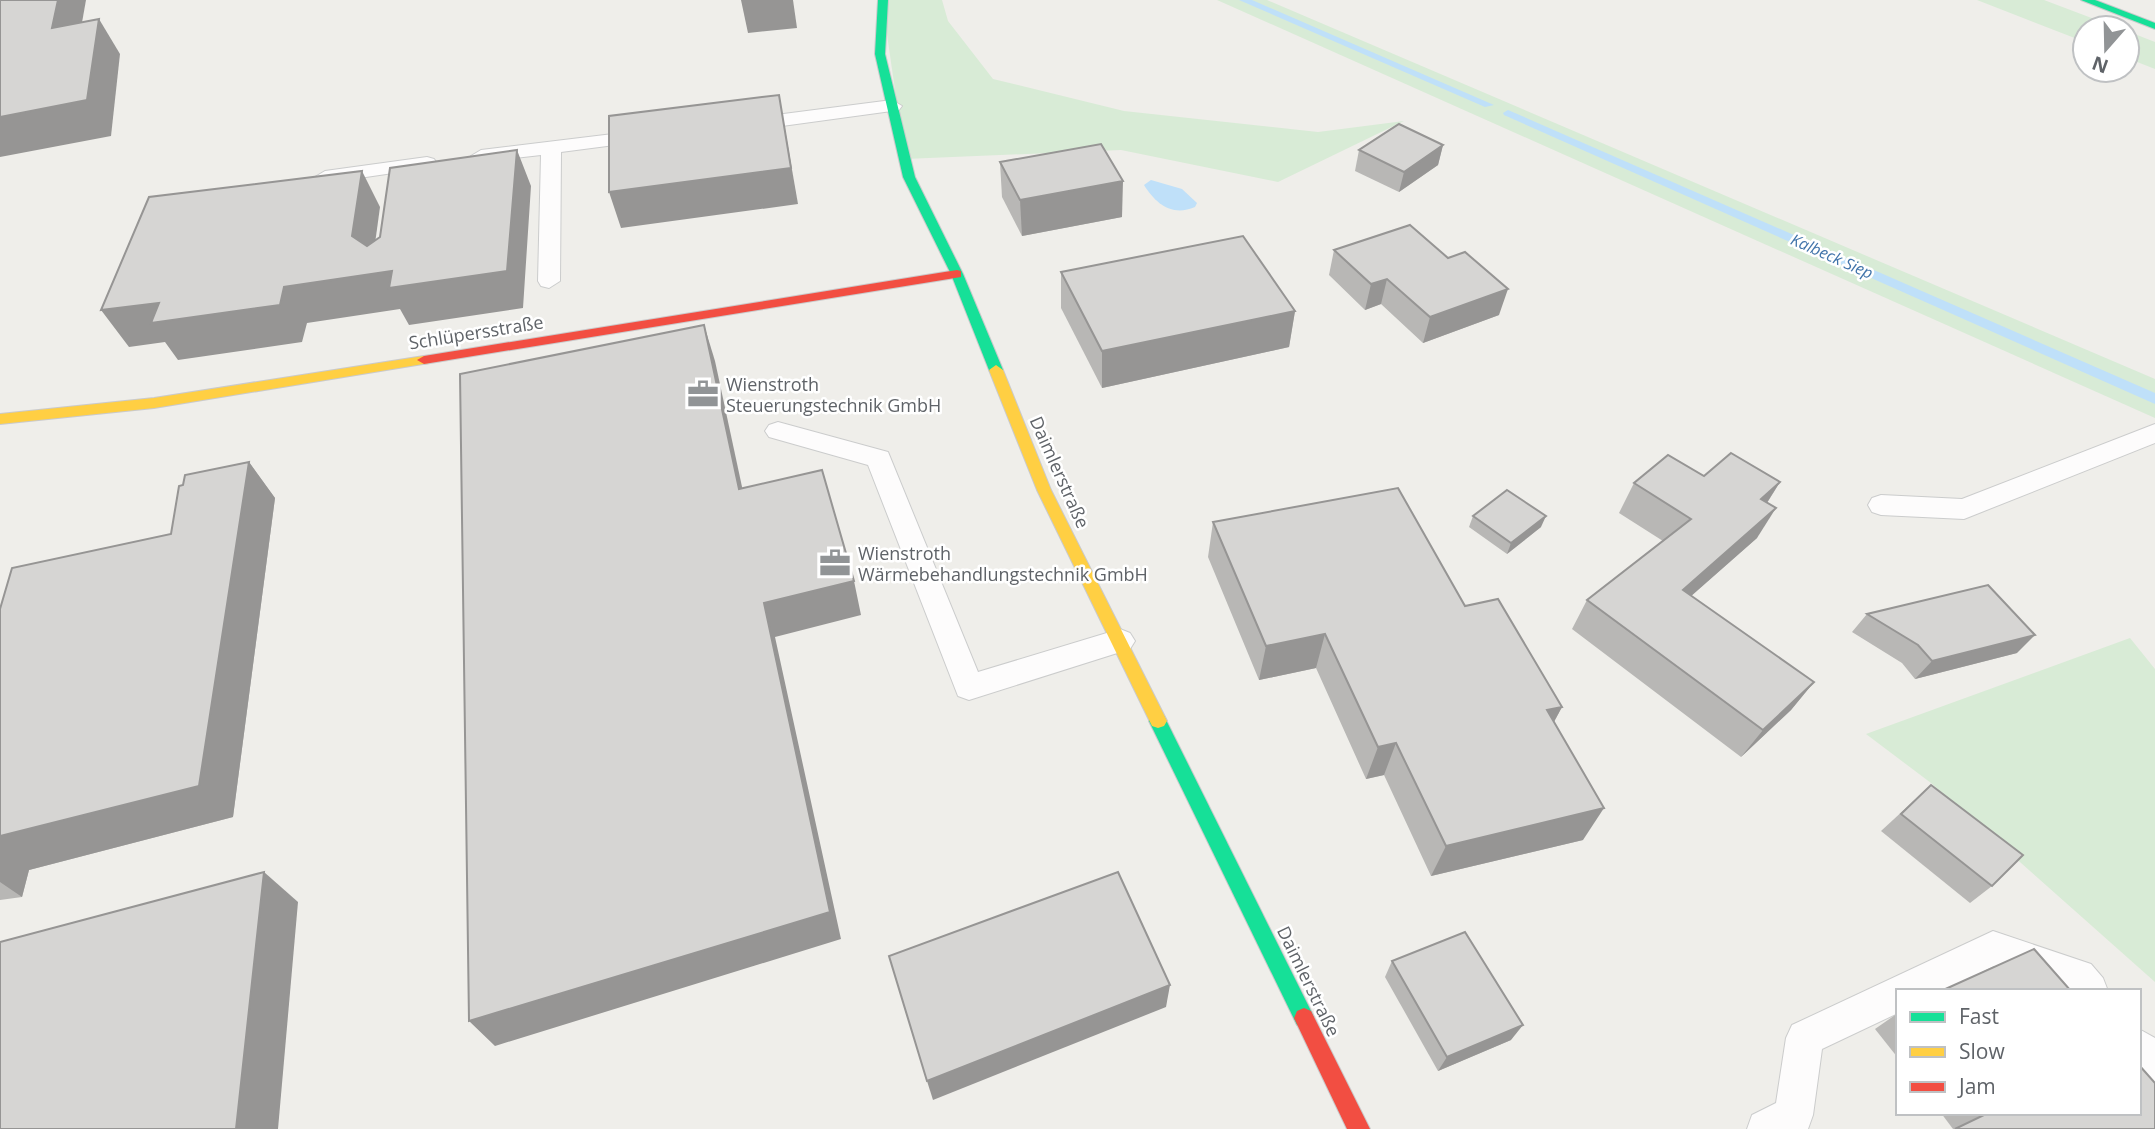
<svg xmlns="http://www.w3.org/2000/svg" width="2155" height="1129" font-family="'Open Sans',sans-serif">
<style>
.green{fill:#d8ebd6}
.water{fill:#bfe0f9}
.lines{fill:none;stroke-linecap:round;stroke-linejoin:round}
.stream{fill:#bfe0f9;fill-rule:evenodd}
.lane-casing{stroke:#cbcccc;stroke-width:2}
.fast-casing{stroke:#cacacb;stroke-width:2}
.slow-casing{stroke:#cacacb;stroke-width:2}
.jam-casing{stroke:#cacacb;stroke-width:2}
.lane{fill:#fdfcfc;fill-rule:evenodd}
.fast{fill:#16e098;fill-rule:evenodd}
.slow{fill:#ffcf43;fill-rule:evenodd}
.jam{fill:#f24e42;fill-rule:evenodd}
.wall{fill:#b8b7b5}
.shaded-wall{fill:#969594}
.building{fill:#d6d5d3;stroke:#969594;stroke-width:2}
.labels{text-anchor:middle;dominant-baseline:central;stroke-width:5;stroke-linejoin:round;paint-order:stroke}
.far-water-label{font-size:16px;font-style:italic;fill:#4174aa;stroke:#fff}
.street-label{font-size:18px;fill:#5f6368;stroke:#fff}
.poi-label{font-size:18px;fill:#5f6368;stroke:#fff;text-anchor:start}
</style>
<rect width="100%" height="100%" fill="#efeeea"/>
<!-- green -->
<g class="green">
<path d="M882,0H942L948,21L993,79L1124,111L1318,132L1404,121L1278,182L1121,150L905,159Z"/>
<path d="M1217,0H1267L2155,379V418Z"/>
<path d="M1977,0H2044L2118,28H2085V42Z"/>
<path d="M2127,31L2155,42V69L2127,58Z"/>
<path d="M2130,638L2155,669V982L1931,783L1866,734Z"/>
</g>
<!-- water -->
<path class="water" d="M1151,180L1182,189L1197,203L1195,207C1172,217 1156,204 1144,185Z"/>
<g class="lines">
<!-- stream -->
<g class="stream">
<path d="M1239,0H1252L1494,105L1485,107Z"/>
<path d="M1508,110L2155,393V404L1504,115L1503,113Z"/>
</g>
<defs>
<g id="lane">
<path d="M892,100L902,106L899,110L745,131L735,125L745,119Z"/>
<path d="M646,130L653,132L656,136L653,140L561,152L560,281L549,288L541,286L538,281L541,155L481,162L471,156L481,150Z"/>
<path d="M427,157L434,159L437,163L434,167L325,183L315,177L325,171Z"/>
<path d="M778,422L888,452L978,672L1120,629L1130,633L1135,641L1130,649L969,700L958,696L868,465L769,437L765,431L769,425Z"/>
<path d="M2155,424V443L1964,519L1881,515L1872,512L1868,505L1872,498L1881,495L1962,499Z"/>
<path d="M1993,931L2091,964L2103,978L2108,991H2066L1994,966L1943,991H1898V1013L1822,1049L1813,1115L1808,1129H1747L1752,1115L1776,1103L1786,1038L1792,1025Z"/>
<path d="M2139,1029L2155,1038V1086L2139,1077Z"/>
</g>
<g id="fast">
<path d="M878,0H888L885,54L915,177L963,274L1003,370L1001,373H991L989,370L951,274L903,177L875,54Z"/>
<path d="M2081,0H2095L2155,23V29Z"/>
<path d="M1158,714L1164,716L1311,1011L1314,1018L1311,1025L1304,1028L1297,1025L1149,721L1152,716Z"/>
</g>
<g id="slow">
<path d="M424,356L431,360L429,363L154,408L0,424V414L154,398Z"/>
<path d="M996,365L1003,370L1051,490L1167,721L1164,726L1158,728L1152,726L1037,490L989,370Z"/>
</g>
<g id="jam">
<path d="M957,270L961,271V277L424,364L417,360L424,356Z"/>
<path d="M1304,1008L1311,1011L1370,1129H1347L1294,1018L1297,1011Z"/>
</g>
</defs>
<!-- lane casing -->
<use href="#lane" class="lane-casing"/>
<!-- fast casing -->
<use href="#fast" class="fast-casing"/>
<!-- slow casing -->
<use href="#slow" class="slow-casing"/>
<!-- jam casing -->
<use href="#jam" class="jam-casing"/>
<!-- lane -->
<use href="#lane" class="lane"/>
<!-- fast -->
<use href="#fast" class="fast"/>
<!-- slow -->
<use href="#slow" class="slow"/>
<!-- jam -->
<use href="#jam" class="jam"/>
</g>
<!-- wall -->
<g class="wall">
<path d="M1443,145L1438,165L1399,192L1355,171L1359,150Z"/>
<path d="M1000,162L1122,217L1022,236L1002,197Z"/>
<path d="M1334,250L1499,315L1423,343L1381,304L1365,310L1329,275Z"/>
<path d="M1061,272L1295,311L1289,347L1102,388L1061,308Z"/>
<path d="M249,462L275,498L233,817L29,870L22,897L0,900V609L171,534Z"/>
<path d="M1704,476L1780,482L1767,503L1757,538L1691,596L1814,682L1791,710L1741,757L1572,629L1587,600L1663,541L1619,513L1634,483Z"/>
<path d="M1473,516L1541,527L1507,554L1469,527Z"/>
<path d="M1213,522L1465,606L1562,707L1554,722L1583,840L1431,876L1384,775L1366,779L1316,668L1259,680L1208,557Z"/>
<path d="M1867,614L2017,653L1915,679L1902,663L1852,632Z"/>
<path d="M1931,785L1992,886L1970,903L1881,831Z"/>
<path d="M1392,961L1511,1040L1438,1071L1385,977Z"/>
<path d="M1898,1013V1058L1875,1029Z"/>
<path d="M1941,1113H2139L2155,1129H1953Z"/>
</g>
<!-- shaded-wall -->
<g class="shaded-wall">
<path d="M58,0H86L75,62L52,28Z"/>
<path d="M741,0H793L797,28L748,33Z"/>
<path d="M99,19L120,54L111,136L0,157V117Z"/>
<path d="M779,95L798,204L621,228L609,192Z"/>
<path d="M1443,145L1438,165L1399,192L1404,172Z"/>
<path d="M517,150L531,186L523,308L409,325L400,309L307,323L302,342L178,360L165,342L129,347L101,310L284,287L392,271Z"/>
<path d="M362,171L380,207L371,273L352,236Z"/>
<path d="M1123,181L1122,217L1022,236L1020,200Z"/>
<path d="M1387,279L1381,304L1365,310L1371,284Z"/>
<path d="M1508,289L1499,315L1423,343L1430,317Z"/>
<path d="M1295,311L1289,347L1102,388V351Z"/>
<path d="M704,325L715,361L750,524L739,489Z"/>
<path d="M249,462L275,498L233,817L29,870L22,897L0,882V836Z"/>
<path d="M1780,482L1761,512V499Z"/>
<path d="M1776,508L1757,538L1665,619L1683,590Z"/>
<path d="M1546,516L1541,527L1507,554L1511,543Z"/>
<path d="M854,581L861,615L775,637L841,939L495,1046L469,1021L764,603Z"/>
<path d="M1325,634L1316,668L1259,680L1266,646Z"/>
<path d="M2035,635L2017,653L1915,679L1932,661Z"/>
<path d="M1814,682L1791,710L1741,757L1763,730Z"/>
<path d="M1562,707L1544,740L1547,710Z"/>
<path d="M1396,743L1384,775L1366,779L1378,747Z"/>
<path d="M1604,808L1583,840L1431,876L1446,846Z"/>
<path d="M264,872L298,902L278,1129H236Z"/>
<path d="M1170,985L1166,1007L933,1100L927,1081Z"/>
<path d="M1523,1025L1511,1040L1438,1071L1447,1057Z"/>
</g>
<!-- building -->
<g class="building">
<path d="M0,0H58L52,28L99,19L87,100L0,117Z"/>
<path d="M779,95L791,168L609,192V116Z"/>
<path d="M1399,124L1443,145L1404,172L1359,150Z"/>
<path d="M1101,144L1123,181L1020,200L1000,162Z"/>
<path d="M517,150L507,271L389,288L392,271L284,287L280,305L151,323L159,303L101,310L149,197L362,171L352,236L367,246L380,237L390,168Z"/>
<path d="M1410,225L1448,258L1465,252L1508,289L1430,317L1387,279L1371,284L1334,250Z"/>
<path d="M1243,236L1295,311L1102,351L1061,272Z"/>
<path d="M704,325L739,489L822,470L854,581L764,603L830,912L469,1021L460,374Z"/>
<path d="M1731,453L1780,482L1761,499L1776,508L1683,590L1814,682L1763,730L1587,600L1691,519L1634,483L1668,455L1704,476Z"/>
<path d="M249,462L199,786L0,836V609L12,568L171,534L179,486L183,485L185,475Z"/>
<path d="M1398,488L1465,606L1498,599L1562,707L1547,710L1604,808L1446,846L1396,743L1378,747L1325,634L1266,646L1213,522Z"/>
<path d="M1507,490L1546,516L1511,543L1473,516Z"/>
<path d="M1988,585L2035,635L1932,661L1918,645L1867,614Z"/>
<path d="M1931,785L2023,855L1992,886L1901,814Z"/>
<path d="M264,872L236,1129H0V942Z"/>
<path d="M1118,872L1170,985L927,1081L889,956Z"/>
<path d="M1465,932L1523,1025L1447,1057L1392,961Z"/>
<path d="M2034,949L2071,991H1941Z"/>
<path d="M2139,1065L2155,1083V1129H1955L1988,1113H2139Z"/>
</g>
<!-- icons -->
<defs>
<symbol id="office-bare" viewBox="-9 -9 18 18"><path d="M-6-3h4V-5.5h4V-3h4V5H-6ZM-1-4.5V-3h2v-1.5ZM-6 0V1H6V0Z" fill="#919496" stroke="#fff" stroke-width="2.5" paint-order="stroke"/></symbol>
</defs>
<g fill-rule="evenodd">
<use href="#office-bare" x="681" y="372" width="44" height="44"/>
<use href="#office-bare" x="813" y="541" width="44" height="44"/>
</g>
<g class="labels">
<!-- far-water labels -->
<g class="far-water-label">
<text transform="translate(1832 256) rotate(24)">Kalbeck Siep</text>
</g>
<!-- street labels -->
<g class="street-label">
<text transform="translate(476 332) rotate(-9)">Schlüpersstraße</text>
<text transform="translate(1060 472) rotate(66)">Daimlerstraße</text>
<text transform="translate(1309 981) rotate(64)">Daimlerstraße</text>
</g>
<!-- poi labels -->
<g class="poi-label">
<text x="726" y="384">Wienstroth<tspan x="726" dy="21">Steuerungstechnik GmbH</tspan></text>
<text x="858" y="553">Wienstroth<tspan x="858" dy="21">Wärmebehandlungstechnik GmbH</tspan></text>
</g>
</g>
<!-- legend -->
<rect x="1896" y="989" width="245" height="126" fill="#ffffff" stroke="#bfc1c3" stroke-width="2"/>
<rect x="1910" y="1012" width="35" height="10" fill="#16e098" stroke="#bfc1c3" stroke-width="2"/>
<text x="1959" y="1024" font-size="21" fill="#5f6368">Fast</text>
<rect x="1910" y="1047" width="35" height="10" fill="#ffcf43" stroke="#bfc1c3" stroke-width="2"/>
<text x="1959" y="1059" font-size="21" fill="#5f6368">Slow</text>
<rect x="1910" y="1082" width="35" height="10" fill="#f24e42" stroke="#bfc1c3" stroke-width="2"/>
<text x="1959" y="1094" font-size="21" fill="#5f6368">Jam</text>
<!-- north arrow -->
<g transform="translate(2106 49) rotate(200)"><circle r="33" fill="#ffffff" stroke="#bfc1c3" stroke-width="2"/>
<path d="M0-5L12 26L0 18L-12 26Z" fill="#919496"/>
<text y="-10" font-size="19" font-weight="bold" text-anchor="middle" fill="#5f6368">N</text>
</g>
</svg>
